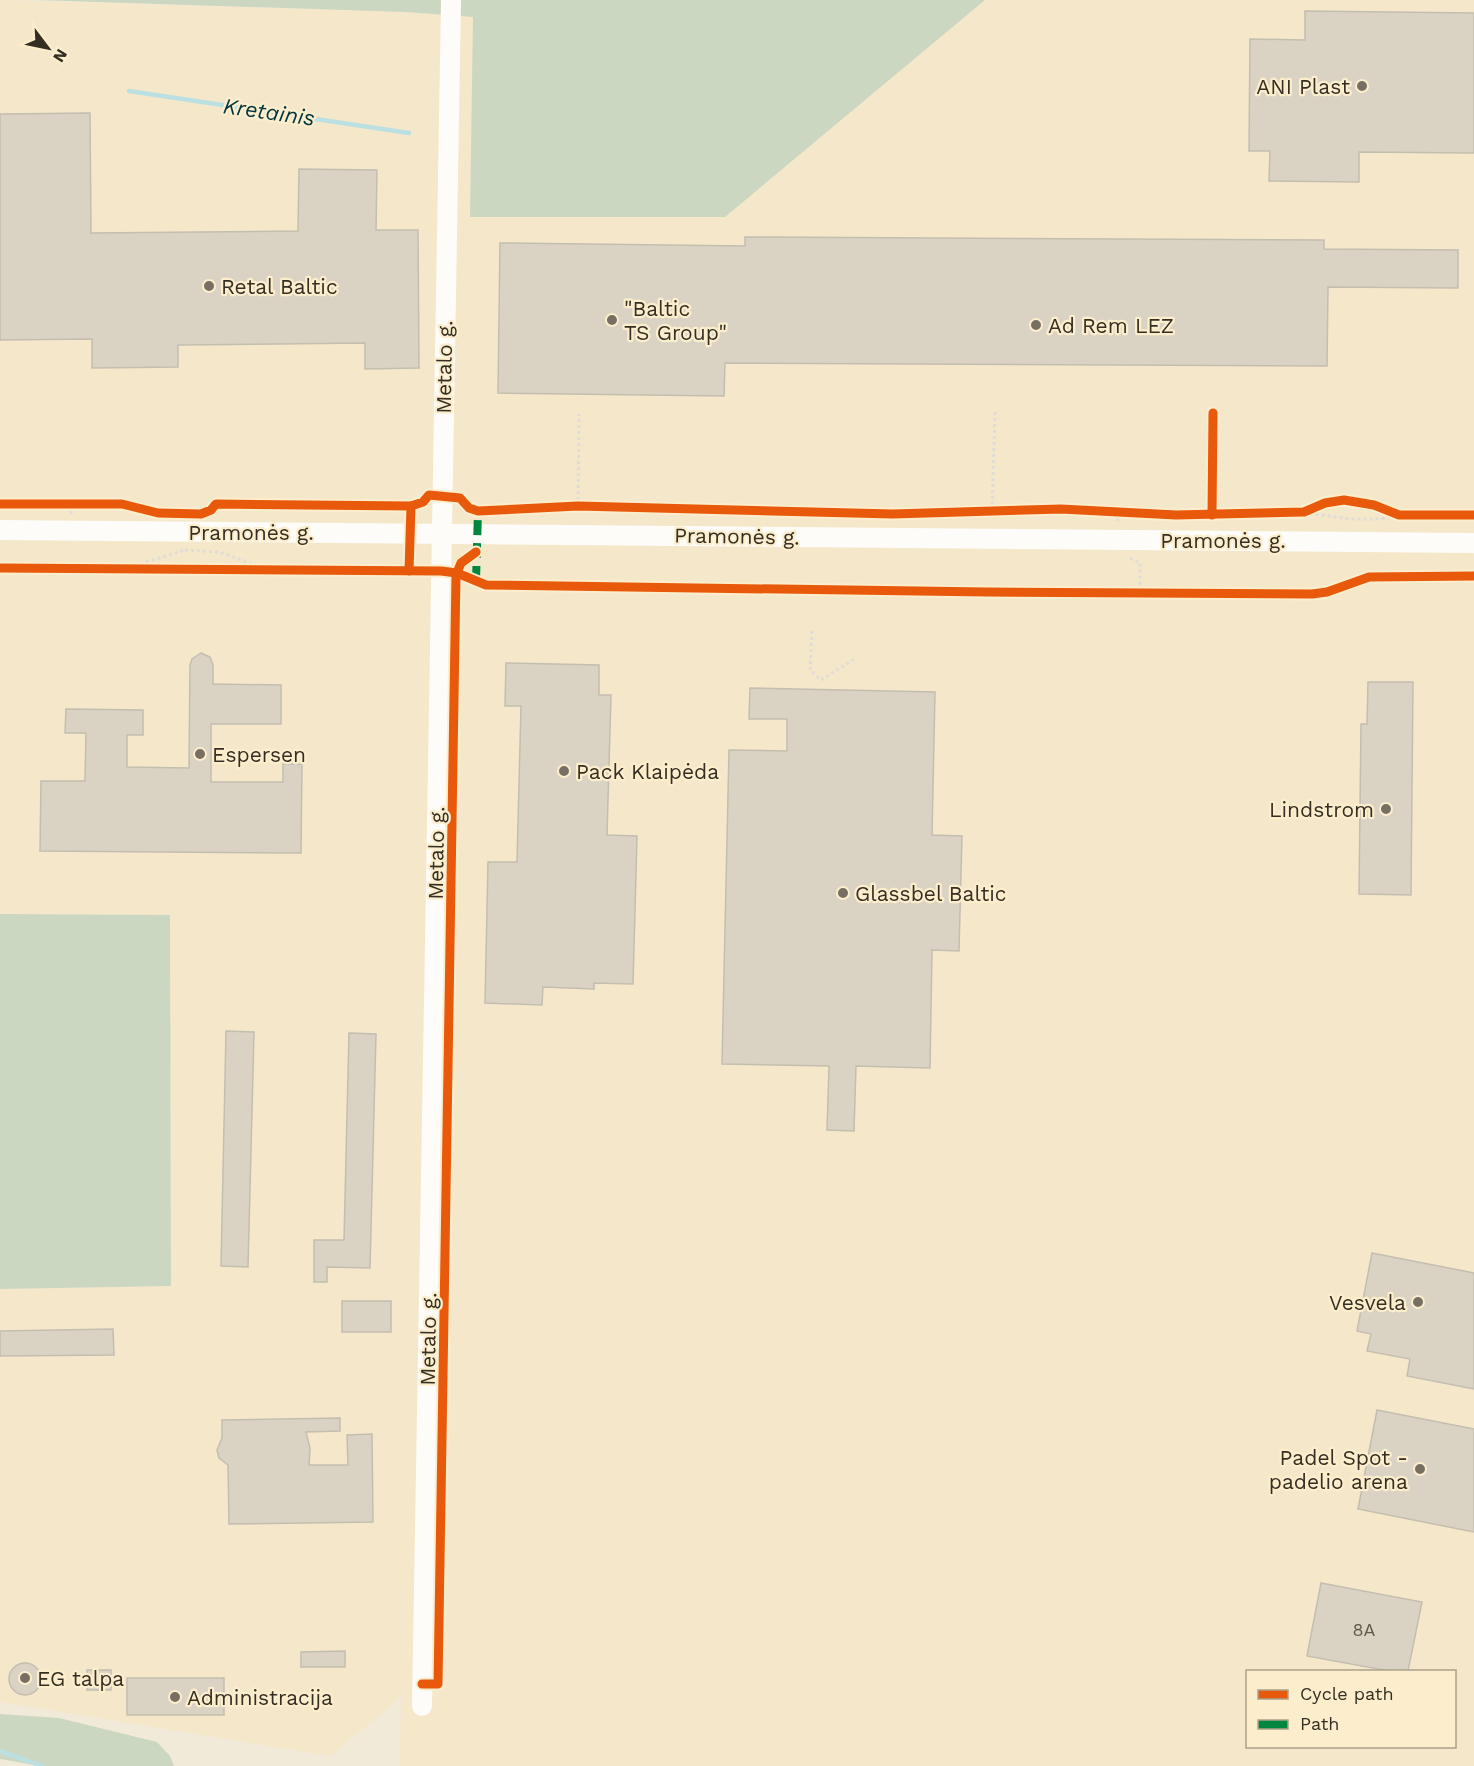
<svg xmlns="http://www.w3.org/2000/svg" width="1474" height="1766" font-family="'Work Sans',sans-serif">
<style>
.built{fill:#f5e7c9;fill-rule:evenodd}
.green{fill:#ccd7c1}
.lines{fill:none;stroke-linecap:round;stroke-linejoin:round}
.stream{stroke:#bbe0e1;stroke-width:4.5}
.building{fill:#dad3c3;stroke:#c4beb0;stroke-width:1.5}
.path{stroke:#e0ddd8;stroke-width:3;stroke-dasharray:3 3;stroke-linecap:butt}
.minor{stroke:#fdfcf9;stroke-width:20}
.quiet{stroke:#00873e;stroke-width:8;stroke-dasharray:15 8;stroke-linecap:butt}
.cycleway-casing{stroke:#fceecd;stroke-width:13}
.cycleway{stroke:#e8590c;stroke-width:9}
.poi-dot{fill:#777062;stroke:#fceecd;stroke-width:2}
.labels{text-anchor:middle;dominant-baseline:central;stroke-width:4.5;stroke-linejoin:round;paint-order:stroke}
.number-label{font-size:18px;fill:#605a4d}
.poi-label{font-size:21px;fill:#352f23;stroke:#fceecd;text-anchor:start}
.street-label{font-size:21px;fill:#352f23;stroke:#fceecd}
.water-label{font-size:22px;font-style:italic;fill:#01363e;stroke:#fceecd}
</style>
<rect width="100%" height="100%" fill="#f2ead8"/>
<!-- built -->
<path class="built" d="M0,0L405,12L474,17L470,217H725L985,0H1474V1766H400L401,1697L330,1756L0,1702V1289L171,1286L170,915L0,914ZM1248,1672H1454V1746H1248Z"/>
<!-- green -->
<g class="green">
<path d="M35,0H985L725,217H470L473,17L405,12Z"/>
<path d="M0,914L170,915L171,1286L0,1289Z"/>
<path d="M0,1714L59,1718L157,1742L170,1756L174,1766H40L0,1759Z"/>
</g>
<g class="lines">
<!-- stream -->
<g class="stream">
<path d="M129,91L409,133"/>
<path d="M0,1751L42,1766"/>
</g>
</g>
<!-- building -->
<g class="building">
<path d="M1305,11L1474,13V153L1359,152V182L1269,181L1270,151H1249L1250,39L1305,40Z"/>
<path d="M90,113L91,233L298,231L299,169L377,170L376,230H418L419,368L365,369V343L178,345V367L92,368V339L0,340V114Z"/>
<path d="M745,237L1324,240V249L1458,250V288L1328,287L1327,366L725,363L724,396L498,393L500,243L745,246Z"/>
<path d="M201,653L210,657L213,665V684L281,685V724H211V782H283V764H302L301,853L40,851L41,781H85L86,733H65L66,709L143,710V735H127V767L189,768L190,665L192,659Z"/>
<path d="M506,663L599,665V695H611L607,835L637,836L633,984L594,983V989L543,987L542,1005L485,1003L488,862H517L521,706H505Z"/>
<path d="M1368,682H1413L1411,895L1359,894L1361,724H1367Z"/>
<path d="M750,688L935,692L932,835L962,836L959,951L932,950L930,1068L856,1066L854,1131L827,1130L829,1066L722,1064L729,750L787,751V719H749Z"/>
<path d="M226,1031L254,1032L248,1267L221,1266Z"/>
<path d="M349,1033L376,1034L370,1268L327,1267V1282H314V1240H344Z"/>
<path d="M1372,1253L1474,1273V1389L1407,1376L1410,1359L1367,1351L1371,1334L1357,1331Z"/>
<rect x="342" y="1301" width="49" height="31"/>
<path d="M113,1329L114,1355L0,1356V1331Z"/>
<path d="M1377,1410L1474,1429V1532L1358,1509Z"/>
<path d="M340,1418V1431L306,1432L310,1448L309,1465H348L347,1435L372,1434L373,1522L229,1524L228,1465L219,1458L217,1450L222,1438V1420Z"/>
<path d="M1321,1583L1422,1602L1408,1671H1389L1307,1656Z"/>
<path d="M345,1651V1667H301V1652Z"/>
<circle cx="25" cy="1679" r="16"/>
<rect x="87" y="1670" width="24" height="20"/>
<rect x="127" y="1678" width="97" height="37"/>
</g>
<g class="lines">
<!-- path -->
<g class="path">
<path d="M578,506L579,414"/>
<path d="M992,511L995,411"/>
<path d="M1117,512L1118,524"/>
<path d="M1304,512C1334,517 1370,524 1399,515"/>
<path d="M71,514L72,504"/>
<path d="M185,550L219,552L272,571"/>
<path d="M1130,558L1140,563V593"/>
<path d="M123,569L185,550"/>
<path d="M812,631L810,670L821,680L856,658"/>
</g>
<!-- minor -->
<g class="minor">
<path d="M0,530L1474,543"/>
<path d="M422,1706L451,0"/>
</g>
<!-- quiet -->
<path class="quiet" d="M476,581L478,511"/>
<defs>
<g id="cycleway">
<path d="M0,504H122L158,513L201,514L211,510L216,504L411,506"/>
<path d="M1212,515L1213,413"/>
<path d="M0,568L441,571L457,573L486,585L987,592L1312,594L1327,592L1369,577L1474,576"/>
<path d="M409,571L411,506L423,502L429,495L460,498L469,508L478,511L578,506L893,514L1061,509L1176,515L1304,512L1325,503L1344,500L1374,505L1399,515H1474"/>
<path d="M422,1684H438L456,575L461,563L476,552"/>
</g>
</defs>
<!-- cycleway casing -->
<use href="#cycleway" class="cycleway-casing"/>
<!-- cycleway -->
<use href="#cycleway" class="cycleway"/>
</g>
<!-- markers -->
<g class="poi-dot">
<circle cx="1362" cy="86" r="6"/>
<circle cx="209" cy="286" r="6"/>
<circle cx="612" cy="320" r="6"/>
<circle cx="1036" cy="325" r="6"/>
<circle cx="200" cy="754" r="6"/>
<circle cx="564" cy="771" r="6"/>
<circle cx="1386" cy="809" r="6"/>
<circle cx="843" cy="893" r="6"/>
<circle cx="1418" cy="1302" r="6"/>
<circle cx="1420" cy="1469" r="6"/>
<circle cx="25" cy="1678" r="6"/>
<circle cx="175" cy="1697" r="6"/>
</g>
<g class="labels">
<!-- number labels -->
<g class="number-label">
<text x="1364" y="1629">8A</text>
</g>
<!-- poi labels -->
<g class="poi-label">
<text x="1350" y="86" text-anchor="end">ANI Plast</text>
<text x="221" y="286">Retal Baltic</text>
<text x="624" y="308">"Baltic<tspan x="624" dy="24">TS Group"</tspan></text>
<text x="1048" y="325">Ad Rem LEZ</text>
<text x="212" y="754">Espersen</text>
<text x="576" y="771">Pack Klaipėda</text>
<text x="1374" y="809" text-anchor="end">Lindstrom</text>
<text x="855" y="893">Glassbel Baltic</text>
<text x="1406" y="1302" text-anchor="end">Vesvela</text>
<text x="1408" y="1457" text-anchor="end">Padel Spot -<tspan x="1408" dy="24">padelio arena</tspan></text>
<text x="37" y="1678">EG talpa</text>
<text x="187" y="1697">Administracija</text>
</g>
<!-- street labels -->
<g class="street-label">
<text transform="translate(444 367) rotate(-89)">Metalo g.</text>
<text x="251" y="532">Pramonės g.</text>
<text transform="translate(737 536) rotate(1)">Pramonės g.</text>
<text x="1223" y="540">Pramonės g.</text>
<text transform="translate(436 853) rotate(-89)">Metalo g.</text>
<text transform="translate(428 1339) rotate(-89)">Metalo g.</text>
</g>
<!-- water labels -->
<g class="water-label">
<text transform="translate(269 112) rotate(8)">Kretainis</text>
</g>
</g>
<!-- legend -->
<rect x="1246" y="1670" width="210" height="78" fill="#fceecd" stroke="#aca289" stroke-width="1.5"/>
<rect x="1258" y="1690" width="30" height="9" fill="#e8590c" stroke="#aca289" stroke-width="1.5"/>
<text x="1300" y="1700" font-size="18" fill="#352f23">Cycle path</text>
<rect x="1258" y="1720" width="30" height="9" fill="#00873e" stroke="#aca289" stroke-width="1.5"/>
<text x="1300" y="1730" font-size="18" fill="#352f23">Path</text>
<!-- north arrow -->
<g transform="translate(48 48) rotate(122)" stroke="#fceecd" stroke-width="4.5" paint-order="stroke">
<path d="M0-4.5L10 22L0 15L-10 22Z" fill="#352f23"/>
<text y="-9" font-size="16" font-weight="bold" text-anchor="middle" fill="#352f23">N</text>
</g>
</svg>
